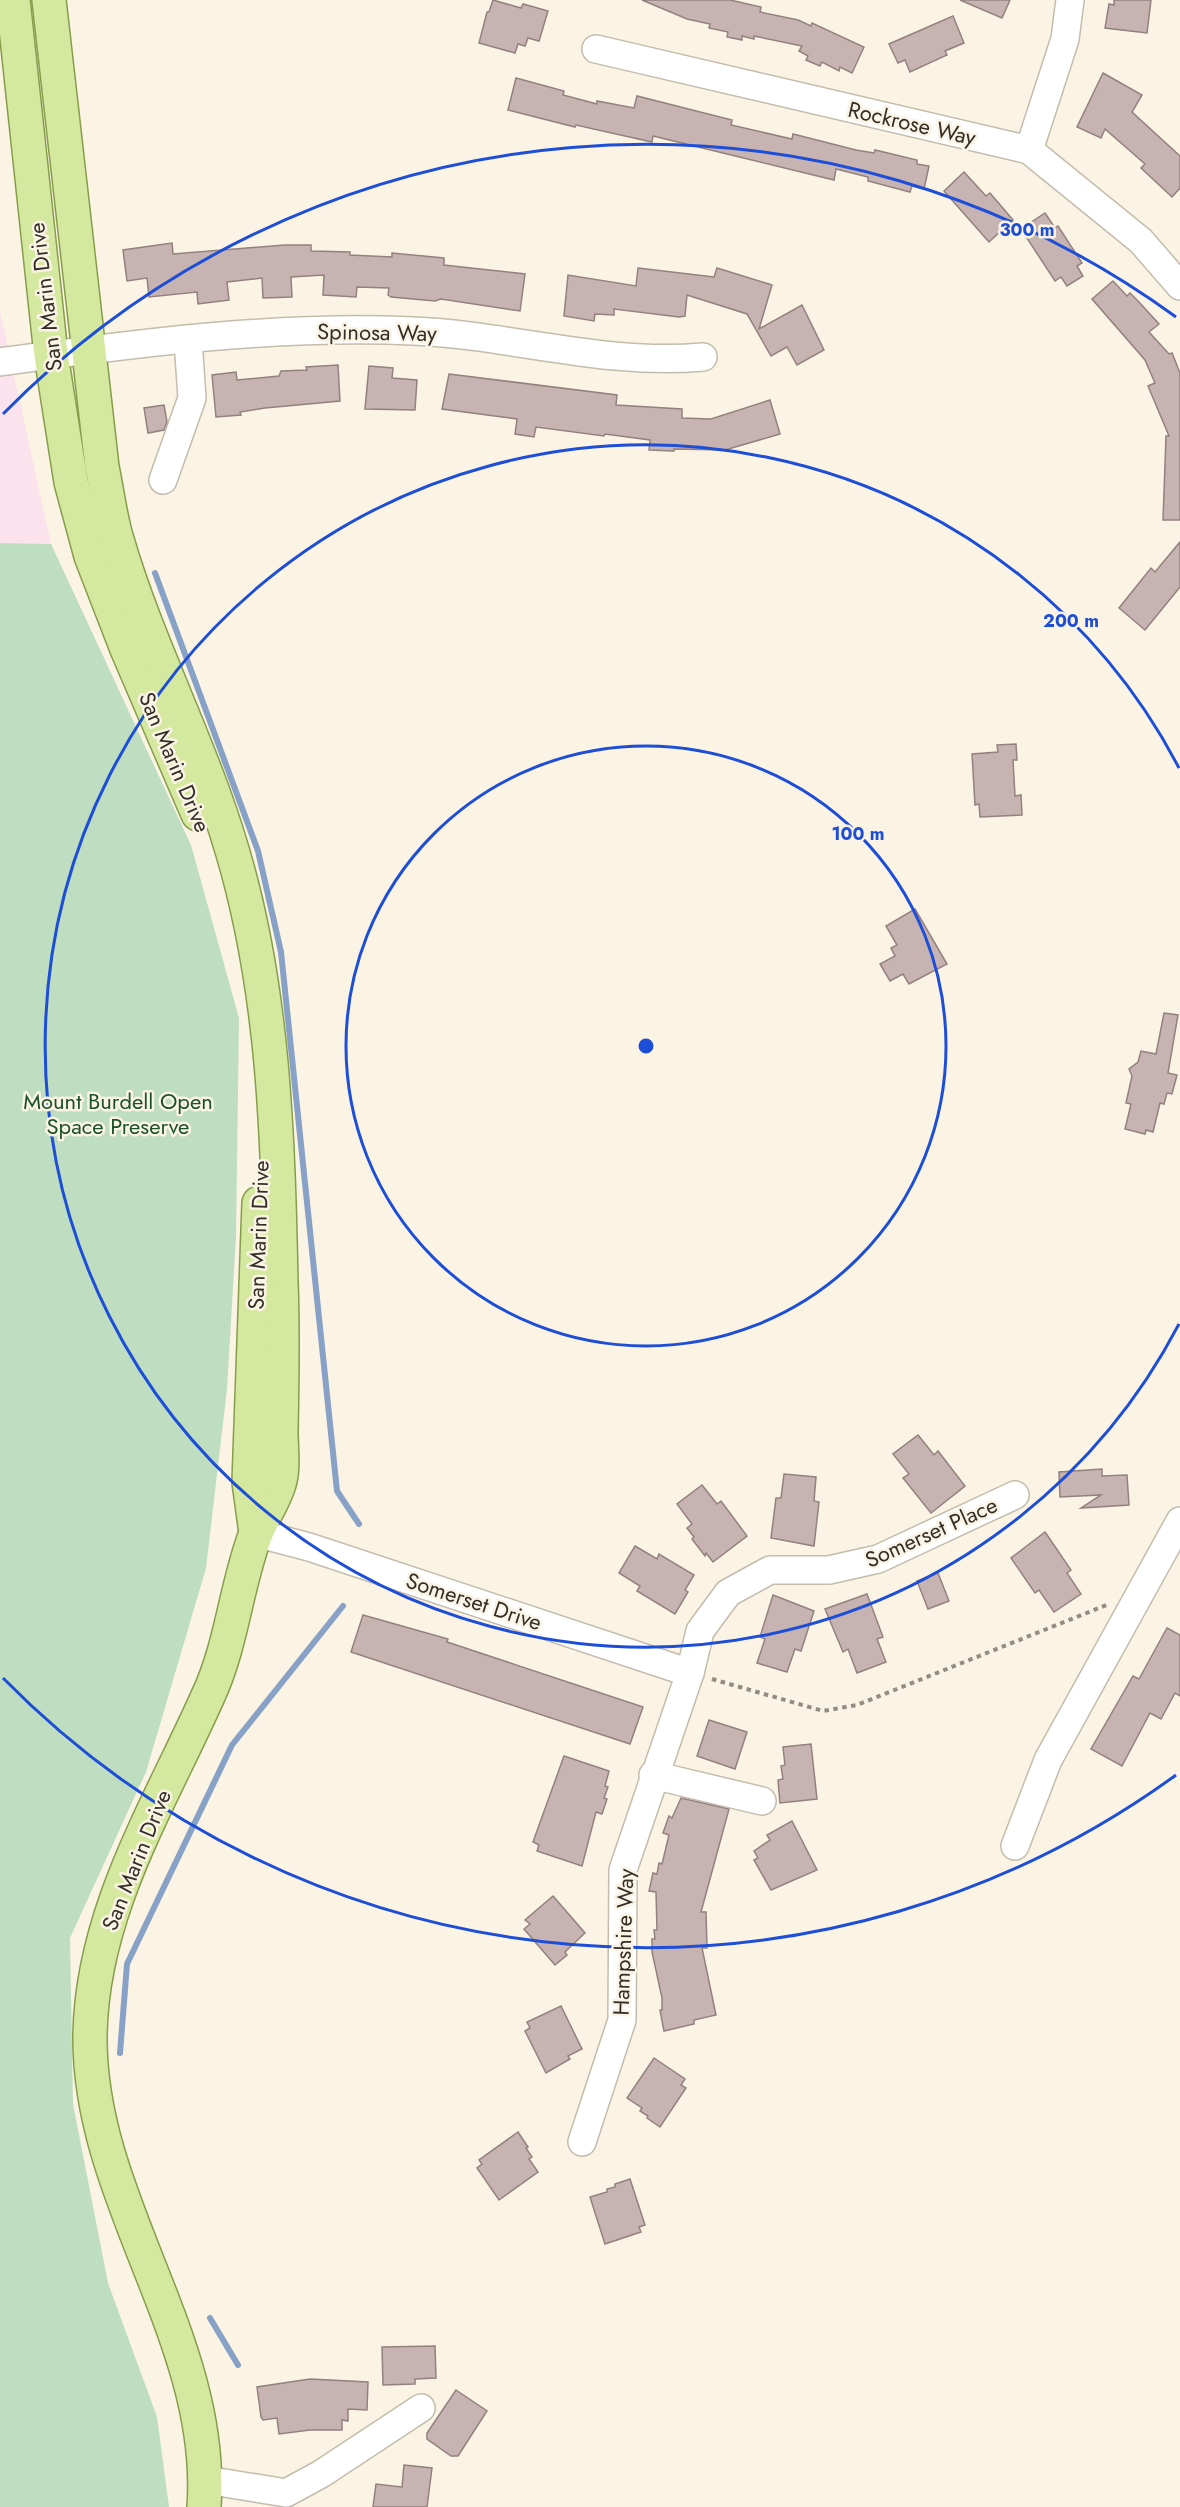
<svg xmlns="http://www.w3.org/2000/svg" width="1180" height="2507" font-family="Jost,sans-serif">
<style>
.commercial{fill:#fbe2ed}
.green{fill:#beddc1}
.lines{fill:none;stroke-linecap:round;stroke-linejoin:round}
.stream{stroke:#88a1c7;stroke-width:6}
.building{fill:#c7b4b2;stroke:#93817f;stroke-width:1.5}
.minor-casing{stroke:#c4bcad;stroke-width:30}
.major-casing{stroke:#889d4c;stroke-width:36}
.path{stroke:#928d82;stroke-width:4;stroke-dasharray:4.5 4.5;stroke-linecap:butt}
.minor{stroke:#fff;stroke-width:27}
.major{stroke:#d4e89f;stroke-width:33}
.ring{fill:none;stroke:#1d4ed8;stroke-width:3}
.labels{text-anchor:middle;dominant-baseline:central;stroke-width:5;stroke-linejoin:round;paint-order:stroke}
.street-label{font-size:22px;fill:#322f29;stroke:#fbf3e4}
.park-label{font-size:22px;fill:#195227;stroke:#fbf3e4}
.centre{fill:#1d4ed8;stroke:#fbf3e4;stroke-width:3}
.ring-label{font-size:18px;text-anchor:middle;font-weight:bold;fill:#1d4ed8;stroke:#fbf3e4;stroke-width:5;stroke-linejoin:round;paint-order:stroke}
</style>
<rect width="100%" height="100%" fill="#fbf3e4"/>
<!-- commercial -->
<path class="commercial" d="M0,311L51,544L0,543Z"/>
<!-- green -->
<path class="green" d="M0,543L51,544L191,845L239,1018L236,1236L227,1389L206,1568L146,1772L70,1938L73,2104L108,2283L157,2417L169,2507H0Z"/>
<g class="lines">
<!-- stream -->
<g class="stream">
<path d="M155,573L258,851L281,952L337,1491L359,1524"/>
<path d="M120,2053L127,1964L232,1745L343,1606"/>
<path d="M210,2318L238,2365"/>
</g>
</g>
<!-- building -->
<g class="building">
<path d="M493,0L521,8L523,4L548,11L539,41L528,38L525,46L518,44L515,53L479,43L487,12H489Z"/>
<path d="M642,0H730L761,7L760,12L798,20L811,26L812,23L864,47L852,73L840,67L839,71L822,62L820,66L806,60L808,56L799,51L802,46L754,36V39L742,36V40L727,37L728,32L709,28L710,24L687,19Z"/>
<path d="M960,0H1010L1002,18Z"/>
<path d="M1114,0H1151L1147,33L1105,28L1109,4L1114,5Z"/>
<path d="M953,16L964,43L945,51L947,55L910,72L905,60L898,63L889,44Z"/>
<path d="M1103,73L1142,95L1132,112L1180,156V188L1172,197L1141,168L1145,164L1105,129L1101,138L1077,127Z"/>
<path d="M516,78L564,91L563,95L597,104V101L634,108L637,96L732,120L731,125L792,139L793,134L856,150L874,153L875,150L917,160V164L929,166L924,189L912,186L910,192L868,181V177L836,169L834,180L653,136L652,142L576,125L575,127L508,110Z"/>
<path d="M964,172L986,196L990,193L1013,220L989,242L944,191Z"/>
<path d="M1045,213L1055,228L1058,226L1082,263L1077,266L1083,276L1067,286L1061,277L1055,281L1021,229Z"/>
<path d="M172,243L173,254L285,245H311V251L350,252V255L392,257V253L444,258V265L525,274L520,311L441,299L435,301L391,297L388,295L389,288L357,287L356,297L323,295L324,275L291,277L292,297L263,298L262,278L227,282L229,300L198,304L197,292L149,297L147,278L127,281L123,250Z"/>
<path d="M638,268L714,277L717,268L772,285L759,329L802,305L824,350L797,365L787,347L771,356L747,314L687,295L685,316L679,317L614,309V315L595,314L594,321L564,316L568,275L636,286Z"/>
<path d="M1113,281L1127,296L1130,293L1138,301L1159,324L1149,332L1169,354L1172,353L1180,373V520H1163L1166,436H1169L1148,386L1155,383L1145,360L1092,299Z"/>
<path d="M338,365L340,401L265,408L240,412L241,415L216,417L212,375L236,372L237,380L279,376L281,371L307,370L306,367Z"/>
<path d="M369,366L393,368L392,378L417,380L415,410L365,409Z"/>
<path d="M449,374L617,395L616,405L682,409V418L711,419L770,400L780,434L725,450L674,449V451L649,450L650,440L605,434L604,436L536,427L534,437L515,434L517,419L442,409Z"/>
<path d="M164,405L167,422L164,430L148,433L144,408Z"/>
<path d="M1180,542V587L1145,630L1119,608L1151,568L1155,572Z"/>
<path d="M1016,744L1017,760H1013L1015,796L1021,795L1022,815L980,817L979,804L975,805L972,754L998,752L997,745Z"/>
<path d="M915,909L947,964L909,984L903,974L890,981L880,964L895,956L891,948L897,945L886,926Z"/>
<path d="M1164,1013L1178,1015L1168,1073L1177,1075L1172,1094L1167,1093L1164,1104L1160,1103L1153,1132L1146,1130L1145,1134L1125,1129L1131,1104L1126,1103L1132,1076L1129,1069L1138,1062L1141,1051L1156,1054Z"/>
<path d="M918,1435L934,1455L938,1451L965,1486L931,1513L903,1478L909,1474L893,1454Z"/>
<path d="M1102,1469V1476L1127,1475L1129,1505L1081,1508L1101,1495L1060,1497L1059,1472Z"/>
<path d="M784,1474L816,1477L814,1501L819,1502L814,1546L771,1538L776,1498H781Z"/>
<path d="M702,1485L717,1504L721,1501L747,1536L713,1562L706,1553L705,1556L692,1539L694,1537L687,1528L692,1524L677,1504Z"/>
<path d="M1045,1532L1071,1570L1067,1573L1081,1594L1054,1612L1039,1590L1035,1593L1011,1558Z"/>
<path d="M635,1546L657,1559L659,1554L694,1575L685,1590L688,1592L675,1614L637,1591L640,1586L619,1573Z"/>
<path d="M938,1573L949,1601L928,1609L917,1581Z"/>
<path d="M867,1594L883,1637L877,1639L886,1662L857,1673L848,1649L843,1652L825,1609Z"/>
<path d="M773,1595L814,1611L801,1651L795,1649L787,1672L757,1663L765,1639L760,1637Z"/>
<path d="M363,1615L448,1639L447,1642L643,1707L630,1744L351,1652Z"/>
<path d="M1167,1628L1180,1635V1696L1175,1693L1161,1719L1150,1713L1122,1766L1091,1749L1133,1676L1139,1679Z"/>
<path d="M709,1720L747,1732L735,1769L697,1756Z"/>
<path d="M811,1744L817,1799L780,1803L778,1780L783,1779L781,1766L785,1765L783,1747Z"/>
<path d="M564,1756L609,1771L605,1786L608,1787L604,1798L607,1799L602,1814L596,1812L582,1866L537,1851L539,1845L533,1842Z"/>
<path d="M681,1798L729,1809L701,1912H706L707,1948H702L716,2015L694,2020V2024L664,2031L660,2010H662V1998L652,1952V1939H655L654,1930H657L656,1892L649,1891L653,1873L657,1874L659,1863L662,1864L669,1835L663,1833L669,1816L672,1818Z"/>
<path d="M792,1821L817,1870L771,1890L754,1860L758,1858L754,1851L770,1840L767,1835Z"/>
<path d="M553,1896L585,1933L565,1952L567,1955L555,1965L524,1929L530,1924L525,1920Z"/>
<path d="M561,2006L582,2049L568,2056L570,2059L546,2073L525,2031L530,2028L527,2022Z"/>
<path d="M654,2058L685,2079L681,2085L686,2088L660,2127L647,2118L648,2116L640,2111L642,2108L627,2098Z"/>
<path d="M518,2132L528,2147L526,2148L532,2157L529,2159L538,2172L499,2200L477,2168L482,2164L479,2160Z"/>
<path d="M630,2179L645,2225L639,2227L641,2232L605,2244L590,2197L607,2192V2189L615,2187V2184Z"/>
<path d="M435,2346L436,2378L415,2379V2384L383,2385L382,2347Z"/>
<path d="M310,2379L368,2382L367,2410L348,2409V2421L342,2420V2430H310L279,2434L277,2418L263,2420L261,2417L257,2387Z"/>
<path d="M456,2390L487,2411L458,2456H451L427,2439V2433Z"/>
<path d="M404,2465L432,2468L427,2507H373L376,2484L402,2487Z"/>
</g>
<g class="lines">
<defs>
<g id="minor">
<path d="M596,49L1029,150L1141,241L1180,286"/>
<path d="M1029,150L1065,39L1070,0"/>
<path d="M0,362C137,343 275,325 413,331C510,335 605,366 703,357"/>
<path d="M163,480L192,398L188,340"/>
<path d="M256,1533L309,1547L690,1673"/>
<path d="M653,1775L762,1801"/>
<path d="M1015,1846L1048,1760L1180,1521"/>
<path d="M582,2142L622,2020L623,1870L690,1673L700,1631L728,1593L770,1570H829L878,1559L1015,1495"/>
<path d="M206,2480L286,2493L321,2474L421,2408"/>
</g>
<g id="major">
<path d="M13,0L51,355L71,482L91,556L127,649L198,814"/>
<path d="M49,0L102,467C107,491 110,517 117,540C148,646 201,744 232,850C274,990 278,1137 281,1282C283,1332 282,1382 281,1431C281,1448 284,1469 279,1484C274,1501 263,1516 256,1533C236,1585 232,1645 208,1696C159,1806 92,1911 90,2035C88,2201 216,2339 204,2507"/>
<path d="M256,1533L249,1482L259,1203"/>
</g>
</defs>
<!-- minor casing -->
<use href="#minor" class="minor-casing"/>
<!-- major casing -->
<use href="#major" class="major-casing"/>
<!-- path -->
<path class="path" d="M712,1679L823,1711L857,1705L1109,1604"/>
<!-- minor -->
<use href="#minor" class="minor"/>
<!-- major -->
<use href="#major" class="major"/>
</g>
<!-- distance rings -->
<g class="ring">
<circle cx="646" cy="1046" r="300"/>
<path d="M1179 1324A601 601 0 1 1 1179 768"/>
<path d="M1176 1775A901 901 0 0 1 3 1678M3 414A901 901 0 0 1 1176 317"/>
</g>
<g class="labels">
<!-- street labels -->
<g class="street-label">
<text transform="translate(912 123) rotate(13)">Rockrose Way</text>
<text transform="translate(45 297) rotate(-97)">San Marin Drive</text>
<text transform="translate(377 332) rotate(1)">Spinosa Way</text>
<text transform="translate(175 762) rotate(67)">San Marin Drive</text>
<text transform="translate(258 1235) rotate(-88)">San Marin Drive</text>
<text transform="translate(931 1532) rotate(-24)">Somerset Place</text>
<text transform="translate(474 1601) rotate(18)">Somerset Drive</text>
<text transform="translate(136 1860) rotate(-68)">San Marin Drive</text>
<text transform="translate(623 1942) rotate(-88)">Hampshire Way</text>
</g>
<!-- park labels -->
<g class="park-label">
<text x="118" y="1101">Mount Burdell Open<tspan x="118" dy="25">Space Preserve</tspan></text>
</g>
</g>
<circle cx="646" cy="1046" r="9" class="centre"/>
<g class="ring-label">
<text x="1027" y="236">300 m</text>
<text x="1071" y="627">200 m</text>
<text x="858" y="840">100 m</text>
</g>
</svg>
